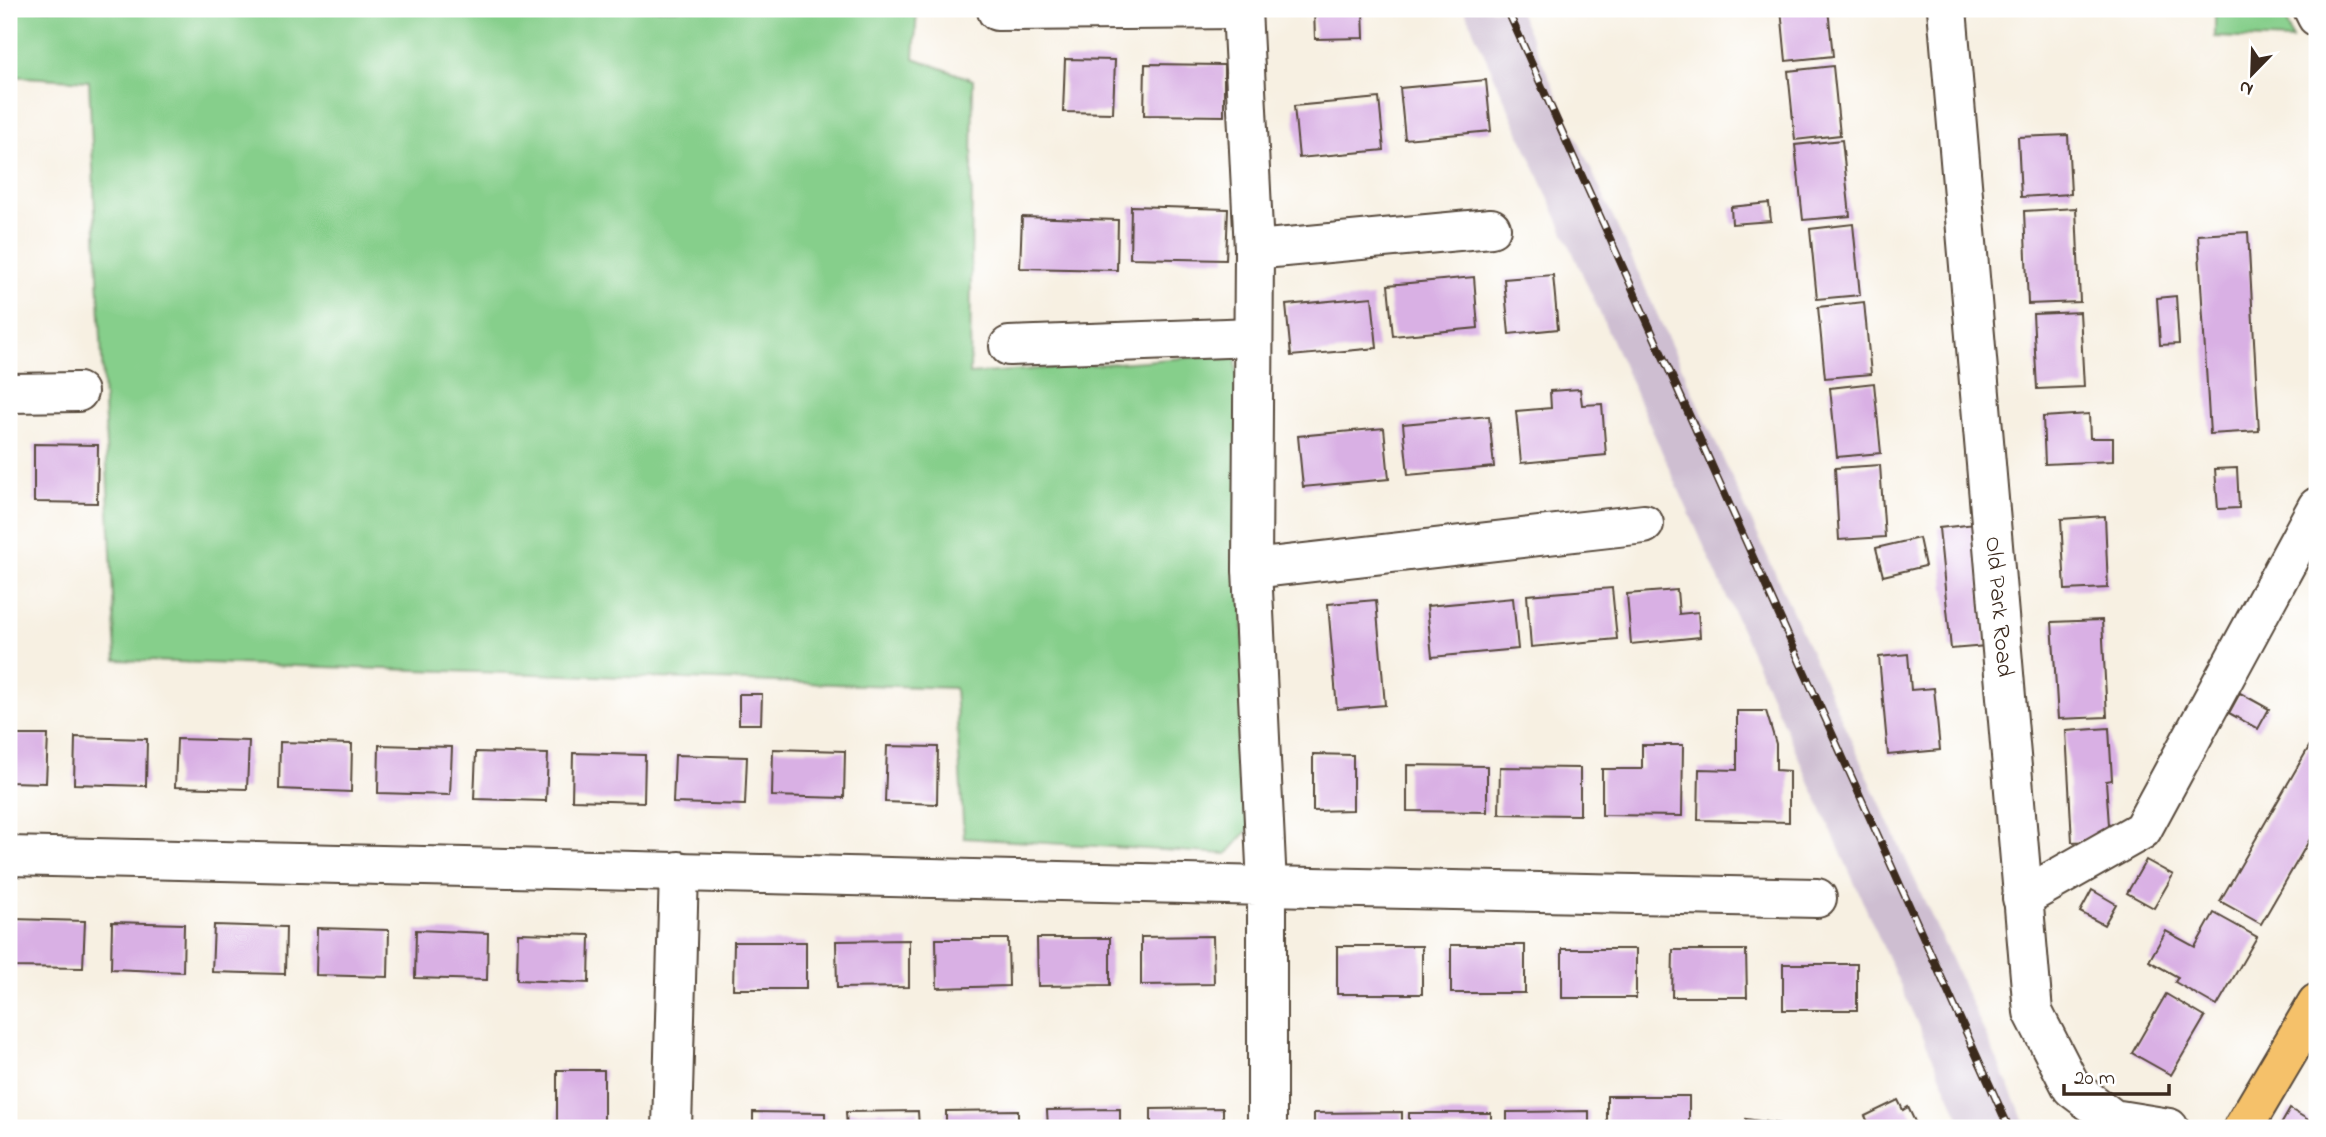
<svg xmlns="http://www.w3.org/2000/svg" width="2326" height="1137" font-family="'Indie Flower',sans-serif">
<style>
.industrial{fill:#cebed1}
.green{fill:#86cf8b;stroke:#607c54;stroke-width:2}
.building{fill:#d9b0e4}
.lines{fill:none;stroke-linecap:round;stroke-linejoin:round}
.minor-casing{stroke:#57483b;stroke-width:42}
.major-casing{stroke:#57483b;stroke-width:42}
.minor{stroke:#fff;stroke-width:38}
.major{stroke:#f5c16b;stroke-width:38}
.rail-casing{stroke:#3b2a1e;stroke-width:8}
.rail{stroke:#fff;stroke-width:5;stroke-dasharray:16;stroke-linecap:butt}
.labels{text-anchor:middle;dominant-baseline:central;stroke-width:5;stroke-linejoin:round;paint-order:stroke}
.street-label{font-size:24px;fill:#3b2a1e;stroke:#fff}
</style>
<rect width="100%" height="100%" fill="#fff"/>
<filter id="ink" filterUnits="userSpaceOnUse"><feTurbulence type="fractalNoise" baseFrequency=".0143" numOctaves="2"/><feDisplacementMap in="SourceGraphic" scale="14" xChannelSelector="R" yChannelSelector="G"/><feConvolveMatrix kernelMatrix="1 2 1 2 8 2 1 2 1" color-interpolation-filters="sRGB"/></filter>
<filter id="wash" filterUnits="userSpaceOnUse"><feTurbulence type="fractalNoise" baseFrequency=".00686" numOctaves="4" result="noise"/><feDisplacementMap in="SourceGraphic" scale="28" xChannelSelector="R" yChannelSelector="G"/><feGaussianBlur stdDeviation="1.57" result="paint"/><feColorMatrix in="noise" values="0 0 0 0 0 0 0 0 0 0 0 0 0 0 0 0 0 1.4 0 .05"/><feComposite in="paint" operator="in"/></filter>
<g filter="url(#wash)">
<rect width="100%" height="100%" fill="#f7f0e2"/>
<!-- industrial -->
<path class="industrial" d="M1464,9H1518L2028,1128H1964Z"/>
<!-- green -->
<g class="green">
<path d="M9,9H917L914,58L973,80L970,374L1236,354L1249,829L1227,854L964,838L955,688L116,660L89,81L9,76Z"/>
<path d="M2215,9H2283L2292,40L2215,37Z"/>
</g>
<g id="blocks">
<!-- building -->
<g class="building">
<path d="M1314,9H1363L1364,38L1315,39Z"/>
<path d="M1781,9H1828L1833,56L1786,61Z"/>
<path d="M1065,59L1115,60L1113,113L1063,112Z"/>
<path d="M1145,64L1224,65V116L1144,115Z"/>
<path d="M1833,66L1840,135L1795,140L1788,71Z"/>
<path d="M1486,80L1491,131L1405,139L1400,88Z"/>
<path d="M1379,98L1384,150L1299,158L1294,106Z"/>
<path d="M2068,135L2071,194L2021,197L2018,137Z"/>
<path d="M1842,140L1850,216L1803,220L1795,145Z"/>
<path d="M1769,203L1771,221L1732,224L1731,207Z"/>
<path d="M1131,206L1228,209L1226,260L1130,258Z"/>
<path d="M2076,208L2080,302L2028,304L2024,211Z"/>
<path d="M9,213H14L13,295H9Z"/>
<path d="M1022,217L1118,220L1117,270L1020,268Z"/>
<path d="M1853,224L1860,295L1817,299L1810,229Z"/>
<path d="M2248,232L2259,431L2210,434L2198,235Z"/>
<path d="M1553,275L1558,329L1509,334L1504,279Z"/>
<path d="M1474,277L1478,328L1393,336L1388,285Z"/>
<path d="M2176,296L2179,344L2160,345L2157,298Z"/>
<path d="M1372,297L1377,348L1291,356L1286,305Z"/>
<path d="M1864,302L1871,374L1825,378L1818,307Z"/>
<path d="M2080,312L2084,387L2037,389L2033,314Z"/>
<path d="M1874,383L1881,453L1837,457L1830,388Z"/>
<path d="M1580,389L1582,405L1602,404L1606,455L1521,463L1516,411L1551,408L1550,391Z"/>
<path d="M2089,414L2090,438H2113V461L2045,464L2043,417Z"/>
<path d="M1489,416L1494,467L1408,475L1403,424Z"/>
<path d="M1384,428L1389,479L1303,487L1298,436Z"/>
<path d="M34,444L98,445L97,503L34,502Z"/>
<path d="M1880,465L1885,537L1839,540L1835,468Z"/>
<path d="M2237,468L2239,508L2218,509L2215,469Z"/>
<path d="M2105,516L2108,588L2065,590L2061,519Z"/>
<path d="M1975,524L1986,646L1951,649L1939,528Z"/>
<path d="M1919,538L1925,566L1883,576L1876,548Z"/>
<path d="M1612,588L1617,639L1531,647L1527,595Z"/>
<path d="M1677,590L1679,614L1698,612L1700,637L1631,644L1627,594Z"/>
<path d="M1513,598L1518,649L1432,657L1427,606Z"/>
<path d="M1376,600L1385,705L1337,709L1328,604Z"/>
<path d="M2102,620L2107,717L2058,719L2052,622Z"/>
<path d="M1908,654L1911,690L1934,688L1940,750L1888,755L1879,657Z"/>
<path d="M2240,693L2269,709L2258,729L2229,713Z"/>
<path d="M739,694H762L761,724H739Z"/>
<path d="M1737,711H1766L1776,744V770L1789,771V822L1698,820L1699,769L1737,770Z"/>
<path d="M2109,728L2112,780L2106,781L2110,840L2072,842L2066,731Z"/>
<path d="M2317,733V827L2261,924L2220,901Z"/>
<path d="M9,735H48L46,783L9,782Z"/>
<path d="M75,737L147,739L146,786L74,784Z"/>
<path d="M177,739L249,741L247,789L175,787Z"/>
<path d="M280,742L352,744L351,792L279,789Z"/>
<path d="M379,745L452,747L450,795L378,793Z"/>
<path d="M1642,745H1683L1682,816L1602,815V769H1642Z"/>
<path d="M887,746L938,747L937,804L885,802Z"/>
<path d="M773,749L845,751L844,798L772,796Z"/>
<path d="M476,752L548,754L546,801L474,799Z"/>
<path d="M573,753L645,755L644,802L572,800Z"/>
<path d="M1313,754L1353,755V810L1313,811Z"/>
<path d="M675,755L747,757L745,805L673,803Z"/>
<path d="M1407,765L1487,766V812L1407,811Z"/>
<path d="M1500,767L1580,768V815L1499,814Z"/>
<path d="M2146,860L2173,875L2154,908L2127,893Z"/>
<path d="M2092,890L2116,904L2104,925L2080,912Z"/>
<path d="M2214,913L2257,937L2217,1006L2175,982L2178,977L2149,961L2166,931L2195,947Z"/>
<path d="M13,919L85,921L83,968L11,967Z"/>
<path d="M112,922L184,924L183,972L111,969Z"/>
<path d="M214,925L286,927L285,974L212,972Z"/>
<path d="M317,928L389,930L388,977L316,975Z"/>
<path d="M416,930L488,933L487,980L415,978Z"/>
<path d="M518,933L590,935L589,983L517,980Z"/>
<path d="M1213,936L1214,984L1141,985V937Z"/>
<path d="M1037,938H1110V985L1038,986Z"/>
<path d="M936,939H1008L1009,986L937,988Z"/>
<path d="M909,940V987L837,988L836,941Z"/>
<path d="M734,942H806V989H733Z"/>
<rect x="1451" y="945" width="74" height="48"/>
<rect x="1337" y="946" width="85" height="48"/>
<rect x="1562" y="949" width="74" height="49"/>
<path d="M1673,950H1746L1747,997H1672Z"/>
<rect x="1783" y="964" width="74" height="46"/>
<path d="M2166,994L2205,1017L2171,1075L2132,1053Z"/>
<rect x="557" y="1070" width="47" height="58"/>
<rect x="1607" y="1096" width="82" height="32"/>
<path d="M1898,1100L1903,1110L1908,1107L1918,1128H1865L1870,1126L1865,1116Z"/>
<path d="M1223,1108V1128H1151V1109Z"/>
<path d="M1120,1109V1128H1048L1047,1110Z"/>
<path d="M2290,1109L2317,1125V1128H2279Z"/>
<path d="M1018,1110V1128H946V1111Z"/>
<path d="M918,1111L919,1128H847L846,1112Z"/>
<path d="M1589,1111V1128H1507V1112Z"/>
<path d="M753,1112L825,1113V1128H753Z"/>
<path d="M1402,1112V1128H1314V1113Z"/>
<rect x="1409" y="1113" width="82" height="15"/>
<path d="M1746,1119L1782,1124L1781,1128H1745Z"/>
</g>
</g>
</g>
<g filter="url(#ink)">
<use href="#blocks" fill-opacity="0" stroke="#57483b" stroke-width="2"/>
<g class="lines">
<defs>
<g id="minor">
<path d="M1242,9L1254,250L1252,569L1267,886L1817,898"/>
<path id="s1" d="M1947,9L2033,1012L2072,1088L2113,1119L2169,1128"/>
<path d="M2313,9L2317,17"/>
<path d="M997,11L1242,9"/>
<path d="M1254,250L1491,228"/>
<path d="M1009,346L1253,337"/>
<path d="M9,393L78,392"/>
<path d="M1252,569L1644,524"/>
<path d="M9,856L1267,886V1128"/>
<path d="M2022,898L2142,830L2317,507"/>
<path d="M672,1128L679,871"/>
</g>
<path id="major" d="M2243,1128L2317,1003"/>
</defs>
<!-- minor casing -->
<use href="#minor" class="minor-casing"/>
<!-- major casing -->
<use href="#major" class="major-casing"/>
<!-- minor -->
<use href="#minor" class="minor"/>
<!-- major -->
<use href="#major" class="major"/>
<defs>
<path id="rail" d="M1507,9L2009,1128"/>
</defs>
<!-- rail casing -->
<use href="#rail" class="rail-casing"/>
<!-- rail -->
<use href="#rail" class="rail"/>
</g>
</g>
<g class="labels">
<!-- street labels -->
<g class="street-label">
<text stroke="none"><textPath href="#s1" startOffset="600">Old Park Road</textPath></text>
</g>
</g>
<!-- margin -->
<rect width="2326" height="1137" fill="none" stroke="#fff" stroke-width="35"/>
<!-- north arrow -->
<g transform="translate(2252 74) rotate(203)" stroke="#ffffff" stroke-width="5" paint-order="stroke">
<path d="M0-5L12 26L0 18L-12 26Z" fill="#3b2a1e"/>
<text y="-10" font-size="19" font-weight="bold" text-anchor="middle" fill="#3b2a1e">N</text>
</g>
<!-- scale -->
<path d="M2064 1084v10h105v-10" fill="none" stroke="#3b2a1e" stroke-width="3.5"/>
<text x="2074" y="1084" font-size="21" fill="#3b2a1e" stroke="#ffffff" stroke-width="5" paint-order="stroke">20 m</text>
</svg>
